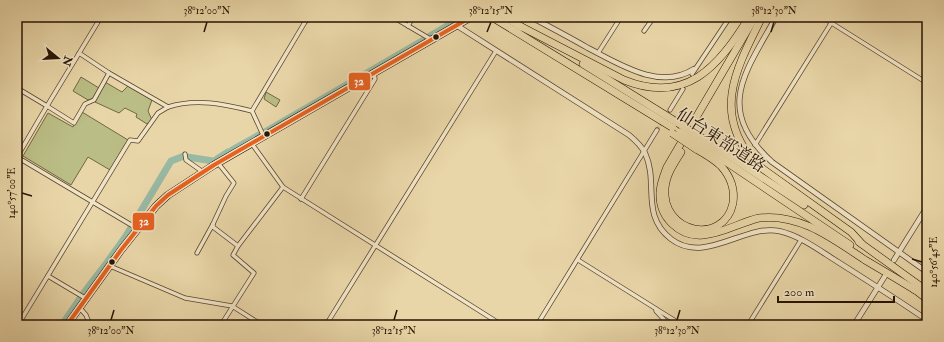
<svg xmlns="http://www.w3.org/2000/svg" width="944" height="342" font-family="'IM FELL Double Pica','Noto Serif JP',serif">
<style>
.green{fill:#babd85;stroke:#706843}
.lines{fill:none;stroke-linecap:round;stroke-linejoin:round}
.river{stroke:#98baa4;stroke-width:7}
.minor-tunnel{stroke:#c2af87;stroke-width:3.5;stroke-dasharray:3.5 2;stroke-linecap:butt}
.minor-casing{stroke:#58442b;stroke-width:5}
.tertiary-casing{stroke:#58442b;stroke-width:6}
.primary-casing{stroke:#271301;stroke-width:8}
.motorway-casing{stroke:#271301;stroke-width:8}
.minor{stroke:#f1e4c6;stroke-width:3.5}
.tertiary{stroke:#f1e4c6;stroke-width:4.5}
.primary{stroke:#e9d6a8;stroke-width:6}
.motorway{stroke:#e9d6a8;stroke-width:7}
.motorway-bridge-casing{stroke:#271301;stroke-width:8;stroke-linecap:butt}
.motorway-bridge{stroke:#e9d6a8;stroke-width:7}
.bus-1-casing{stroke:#f1e4c6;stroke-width:7}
.bus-1{stroke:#e86120;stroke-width:4}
.ticks{fill:none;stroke:#271301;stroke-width:1.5}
.bus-dot{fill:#271301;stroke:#f1e4c6;stroke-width:1.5}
.labels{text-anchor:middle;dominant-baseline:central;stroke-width:3;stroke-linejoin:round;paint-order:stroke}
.street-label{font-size:17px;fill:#271301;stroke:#f1e4c6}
.line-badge{stroke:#f1e4c6;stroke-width:1.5}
.badge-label{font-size:11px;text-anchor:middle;font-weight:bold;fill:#fff}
.neatline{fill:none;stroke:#271301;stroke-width:1.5}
.ticks-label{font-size:10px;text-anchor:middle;fill:#271301}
</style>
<rect width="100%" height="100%" fill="#e9d6a8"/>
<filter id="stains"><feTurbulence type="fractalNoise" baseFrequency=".005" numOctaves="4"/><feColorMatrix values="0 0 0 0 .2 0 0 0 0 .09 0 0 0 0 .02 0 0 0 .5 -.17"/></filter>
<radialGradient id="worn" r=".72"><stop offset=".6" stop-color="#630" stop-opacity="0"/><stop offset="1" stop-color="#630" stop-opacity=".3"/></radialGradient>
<!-- green -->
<g class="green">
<path d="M81,77L99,88L94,98L88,100L73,91Z"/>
<path d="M105,82L122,92L128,86L152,100L148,111L152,120L147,124L136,117L137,114L125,108L119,113L95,102Z"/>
<path d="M266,92L280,100L276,107L264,99Z"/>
<path d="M82,112L128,140L110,170L88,157L71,185L23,156L48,113L73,127Z"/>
</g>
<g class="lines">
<!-- river -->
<g class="river">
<path d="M430,36L459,19"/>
<path d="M265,132L422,41"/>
<path d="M232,150L259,135"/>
<path d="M187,157L213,161"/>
<path d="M217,159L228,152"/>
<path d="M108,261L126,236L171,161L184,156"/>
<path d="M83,294L106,264"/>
<path d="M62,325L81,297"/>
</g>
<!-- minor-tunnel -->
<path class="minor-tunnel" d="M657,130L663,121"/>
<defs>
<g id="minor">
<path d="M300,17L306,21"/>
<path d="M393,17L432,40"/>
<path d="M822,17L927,83"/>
<path d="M408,26L413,17"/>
<path d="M644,31L654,17"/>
<path d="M79,53L109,73L94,100L85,104L74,123L47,106L101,17"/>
<path d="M598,53L621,17"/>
<path d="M692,74L730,17"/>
<path d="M17,88L47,106L17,157"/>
<path d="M168,107C196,98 224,104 252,111"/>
<path d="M670,110L683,89"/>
<path d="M264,137L252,111L308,17"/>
<path d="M252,144L283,187L502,325"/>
<path d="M755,145L835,17"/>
<path d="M185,154L186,160L203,172"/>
<path d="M17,157L138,229"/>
<path d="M218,163L234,183L226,196L213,224V227L238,246"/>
<path d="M301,199L375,79L374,73"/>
<path d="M197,253L213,224"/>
<path d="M578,260L682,325"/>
<path d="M110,266L185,298L232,306L262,325"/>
<path d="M48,276L85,298"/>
<path d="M79,307L86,315L90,325"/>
<path d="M656,309V311L669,325"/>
<path d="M18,325L130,140L138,141L158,113L168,107L109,73"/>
<path d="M221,325L254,273L233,255L238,246L283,187"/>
<path d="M326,325L496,51"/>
<path d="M537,325L657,130"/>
<path d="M748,325L801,240"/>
</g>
<g id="tertiary">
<path d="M531,17C550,27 569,37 588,48C619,64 660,91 694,69"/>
<path d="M776,17C745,73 714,109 772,162L927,272"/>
<path d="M456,25L629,135C635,140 641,145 645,153C659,183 640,215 671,239C705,265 744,224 779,231C801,236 820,251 838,262C868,281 898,300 927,320"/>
<path d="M894,260L927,207"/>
<path d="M854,325L885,276"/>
</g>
<path id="primary" d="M67,325L121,250L156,206L168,195L214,165L471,17"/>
<g id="motorway">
<path d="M492,17L675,129"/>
<path d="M505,17L521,27"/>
<path d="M755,17L667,167C664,175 660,184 660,193C659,217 679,237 703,235C722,234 741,222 759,218C800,213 833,239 865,260C882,270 899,280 915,290"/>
<path d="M762,17C736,69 711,113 756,164L851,232L862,244"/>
<path d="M518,25L624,80C686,105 718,67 748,19"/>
<path d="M583,64L678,123"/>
<path d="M702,138L804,205"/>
<path d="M698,143L850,245"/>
<path d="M681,152C674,163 666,175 665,188C661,234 724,246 733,203C735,189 730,176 721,166C714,159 705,154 696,149"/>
<path d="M859,242L927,291"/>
<path d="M913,288L927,299"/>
</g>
</defs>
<!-- minor casing -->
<use href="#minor" class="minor-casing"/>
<!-- tertiary casing -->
<use href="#tertiary" class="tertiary-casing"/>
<!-- primary casing -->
<use href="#primary" class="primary-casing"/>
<!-- motorway casing -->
<use href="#motorway" class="motorway-casing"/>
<!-- minor -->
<use href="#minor" class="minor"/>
<!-- tertiary -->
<use href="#tertiary" class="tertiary"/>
<!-- primary -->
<use href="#primary" class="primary"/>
<!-- motorway -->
<use href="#motorway" class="motorway"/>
<defs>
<g id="motorway-bridge">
<path d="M678,123L702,138"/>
<path d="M680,132L698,143"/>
<path d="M672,133L696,149"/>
</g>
</defs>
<!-- motorway-bridge casing -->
<use href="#motorway-bridge" class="motorway-bridge-casing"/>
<!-- motorway-bridge -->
<use href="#motorway-bridge" class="motorway-bridge"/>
<defs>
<path id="bus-1" d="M67,325L121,250L156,206L168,195L214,165L471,17"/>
</defs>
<!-- bus-1 casing -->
<use href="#bus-1" class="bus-1-casing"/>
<!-- bus-1 -->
<use href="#bus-1" class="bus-1"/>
</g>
<!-- ticks -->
<path class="ticks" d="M204,32L207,22M487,32L491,22M771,32L774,22M22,193L32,196M912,259L922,262M111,320L114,310M394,320L397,310M677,320L680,310"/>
<!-- markers -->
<g class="bus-dot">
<circle cx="436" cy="37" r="3.5"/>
<circle cx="267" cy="134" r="3.5"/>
<circle cx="112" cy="262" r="3.5"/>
</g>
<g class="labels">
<!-- street labels -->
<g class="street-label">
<text transform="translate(721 140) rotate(33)">仙台東部道路</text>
</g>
</g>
<g class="line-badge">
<rect x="348" y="72" width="23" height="19" rx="4" fill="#e86120"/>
<rect x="132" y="212" width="23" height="19" rx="4" fill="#e86120"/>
</g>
<g class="badge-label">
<text x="359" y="85">32</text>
<text x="144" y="225">32</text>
</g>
<!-- margin -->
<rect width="944" height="342" fill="none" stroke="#e9d6a8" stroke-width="44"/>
<!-- north arrow -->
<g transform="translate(58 58) rotate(108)" stroke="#f1e4c6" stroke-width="3" paint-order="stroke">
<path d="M0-3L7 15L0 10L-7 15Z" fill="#271301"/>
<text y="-6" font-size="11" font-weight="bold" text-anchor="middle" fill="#271301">N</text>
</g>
<!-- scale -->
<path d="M778 296v6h116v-6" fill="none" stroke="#271301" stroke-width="2"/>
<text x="784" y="296" font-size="12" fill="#271301" stroke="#f1e4c6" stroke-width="3" paint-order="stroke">200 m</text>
<rect x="22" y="22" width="900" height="298" class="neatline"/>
<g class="ticks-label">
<text x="207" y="14">38°12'00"N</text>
<text x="491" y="14">38°12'15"N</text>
<text x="774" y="14">38°12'30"N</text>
<text transform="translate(11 193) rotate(-90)" y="4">140°57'00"E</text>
<text transform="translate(933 262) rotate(-90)" y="4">140°56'45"E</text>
<text x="111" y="334">38°12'00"N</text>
<text x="394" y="334">38°12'15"N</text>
<text x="677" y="334">38°12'30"N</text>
</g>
<rect width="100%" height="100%" filter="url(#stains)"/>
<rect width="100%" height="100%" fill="url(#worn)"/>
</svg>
